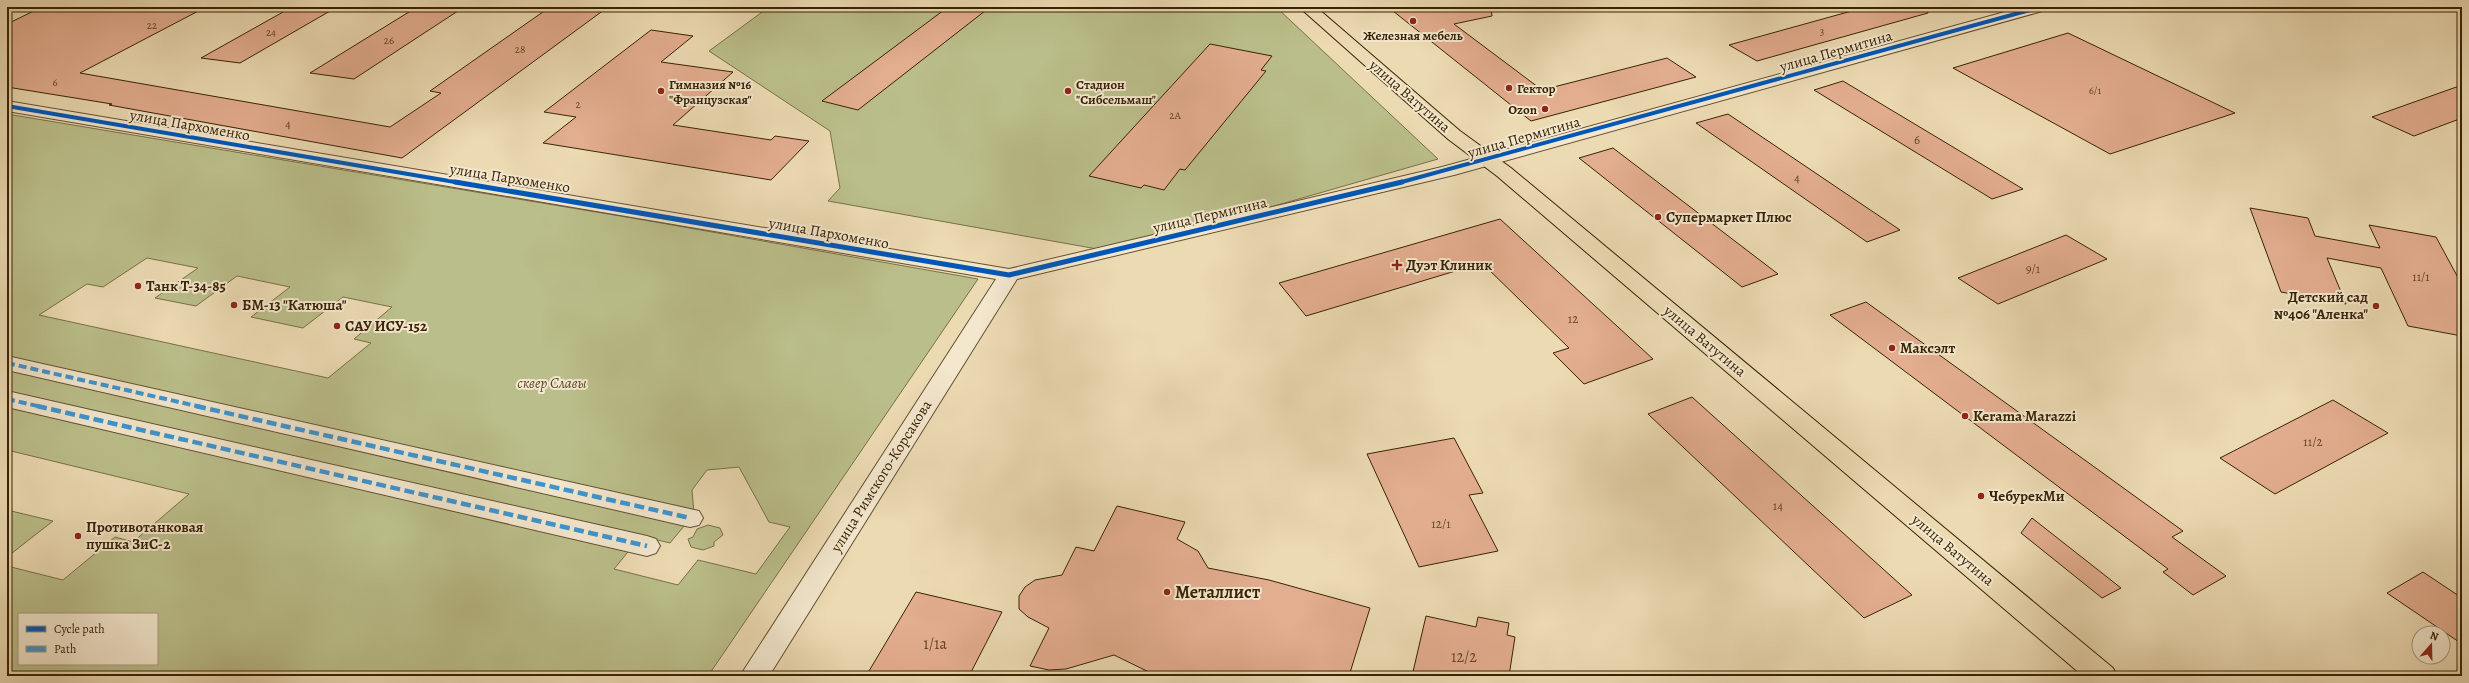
<svg xmlns="http://www.w3.org/2000/svg" width="2469" height="683" font-family="Alegreya,serif">
<style>
.green{fill:#babe8a;stroke:#797047;fill-rule:evenodd}
.building{fill:#e3ad8f;stroke:#382304}
.lines{fill:none;stroke-linecap:round;stroke-linejoin:round}
.minor-casing{stroke:#655130;stroke-width:2}
.major-casing{stroke:#382304;stroke-width:2}
.minor{fill:#f3e7ce;fill-rule:evenodd}
.major{fill:#ecdab3;fill-rule:evenodd}
.quiet-far1{stroke:#3e95d1;stroke-width:4;stroke-dasharray:8 4;stroke-linecap:butt}
.quiet{stroke:#3e95d1;stroke-width:4.5;stroke-dasharray:10 4.5;stroke-linecap:butt}
.cycleway-far1-casing{stroke:#f3e7ce;stroke-width:6}
.cycleway-casing{stroke:#f3e7ce;stroke-width:8}
.cycleway-far1{stroke:#0057b8;stroke-width:4}
.cycleway{stroke:#0057b8;stroke-width:5}
.poi-dot{fill:#8f2418;stroke:#f3e7ce;stroke-width:1.5}
.labels{text-anchor:middle;dominant-baseline:central;stroke-width:4;stroke-linejoin:round;paint-order:stroke}
.far-number-label{font-size:11px;fill:#634627}
.far-poi-label{font-size:13px;font-weight:bold;fill:#382304;stroke:#f3e7ce;text-anchor:start}
.number-label{font-size:13px;fill:#634627}
.street-label{font-size:15px;fill:#382304;stroke:#f3e7ce}
.poi-label{font-size:15px;font-weight:bold;fill:#382304;stroke:#f3e7ce;text-anchor:start}
.park-label{font-size:15px;font-style:italic;fill:#584a26;stroke:#f3e7ce}
.near-number-label{font-size:16px;fill:#634627}
.near-poi-label{font-size:18px;font-weight:bold;fill:#382304;stroke:#f3e7ce;text-anchor:start}
</style>
<rect width="100%" height="100%" fill="#ecdab3"/>
<filter id="stains"><feTurbulence type="fractalNoise" baseFrequency=".005" numOctaves="4"/><feColorMatrix values="0 0 0 0 .2 0 0 0 0 .09 0 0 0 0 .02 0 0 0 .5 -.17"/></filter>
<radialGradient id="worn" r=".72"><stop offset=".6" stop-color="#630" stop-opacity="0"/><stop offset="1" stop-color="#630" stop-opacity=".3"/></radialGradient>
<!-- green -->
<g class="green">
<path d="M769,7H1276L1438,159L1114,252L828,201L840,188L830,131L709,51Z"/>
<path d="M7,114L644,220L978,279L708,676H7V566L63,580L115,537L133,542L189,494L7,450ZM147,258L198,268L155,298L196,306L237,276L290,287L251,317L303,328L343,297L392,307L354,339L371,343L328,378L39,315L87,284L103,287ZM739,467L769,522L790,527L756,574L698,560L678,585L614,569L641,536L670,543L694,514L692,490L707,470ZM19,614H157V664H19Z"/>
<path d="M7,510L53,521L7,557Z"/>
<path d="M708,525L720,528L723,535L714,542V546L703,550L691,547L688,539L693,537L697,529Z"/>
</g>
<!-- building -->
<g class="building">
<path d="M42,7H206L80,73L390,127L441,93L430,91L550,7H608L402,158L109,105L112,104L7,87V24Z"/>
<path d="M292,7H337L240,63L201,58Z"/>
<path d="M417,7H464L354,79L310,73Z"/>
<path d="M948,7H990L858,110L822,101Z"/>
<path d="M1388,7H1491L1492,16L1454,24L1542,90L1667,58L1696,77L1531,121Z"/>
<path d="M1866,7H1927L1928,13L1757,61L1729,45Z"/>
<path d="M651,30L693,36L661,62L733,72L673,125L771,140L775,136L809,141L771,180L543,143L576,117L544,112Z"/>
<path d="M2068,33L2235,113L2110,154L1953,68Z"/>
<path d="M1210,44L1272,56L1261,70L1266,71L1185,170L1180,169L1164,190L1144,185L1141,188L1089,176Z"/>
<path d="M1843,81L2023,189L1992,199L1814,90Z"/>
<path d="M2462,85V118L2414,136L2372,117Z"/>
<path d="M1728,114L1900,230L1867,242L1696,123Z"/>
<path d="M1613,148L1778,274L1742,287L1579,158Z"/>
<path d="M2250,208L2308,218L2315,236L2380,248L2369,225L2436,237L2462,285V336L2408,326L2381,268L2327,258L2346,304L2281,292Z"/>
<path d="M1500,219L1653,359L1584,384L1553,353L1569,348L1482,263L1306,316L1279,283Z"/>
<path d="M2066,235L2107,259L1998,304L1958,278Z"/>
<path d="M1866,302L2183,531L2172,537L2226,576L2193,595L2163,572L2168,569L1830,315Z"/>
<path d="M1692,397L1912,595L1864,618L1648,414Z"/>
<path d="M2333,400L2388,433L2275,494L2220,458Z"/>
<path d="M1454,438L1483,493L1469,495L1498,551L1419,567L1367,454Z"/>
<path d="M1117,506L1185,522L1177,539L1198,551L1208,568L1269,580L1370,608L1349,676H1157L1114,655L1066,669L1049,670L1030,666L1049,628L1028,617L1019,609V596L1025,587L1035,580L1062,575L1076,547L1094,551Z"/>
<path d="M2032,518L2121,588L2102,598L2021,533Z"/>
<path d="M2423,572L2462,598V644L2387,593Z"/>
<path d="M916,592L1002,612L969,676H866Z"/>
<path d="M1426,616L1476,627L1478,617L1509,623L1507,635L1515,637L1509,676H1412Z"/>
</g>
<g class="lines">
<defs>
<g id="minor">
<path d="M2023,7H2049L2046,10L1454,175L1017,279L769,676H740L996,279L7,111V101L1009,269L1442,167Z"/>
<path d="M7,356L690,509L699,511L703,518L699,525L690,527L7,370Z"/>
<path d="M7,391L647,536L656,539L660,546L656,553L647,556L7,407Z"/>
</g>
<path id="major" d="M1299,7H1316L1460,131L1511,168L2113,668L2117,676H2083L1497,176L1448,139Z"/>
</defs>
<!-- minor casing -->
<use href="#minor" class="minor-casing"/>
<!-- major casing -->
<use href="#major" class="major-casing"/>
<!-- minor -->
<use href="#minor" class="minor"/>
<!-- major -->
<use href="#major" class="major"/>
<!-- quiet-far1 -->
<g class="quiet-far1">
<path d="M7,363L201,407"/>
<path d="M7,399L42,407"/>
</g>
<!-- quiet -->
<g class="quiet">
<path d="M37,406L647,546"/>
<path d="M196,406L690,518"/>
</g>
<defs>
<g id="cycleway-far1">
<path d="M7,106L461,183"/>
<path d="M1398,183L2041,7"/>
</g>
<path id="cycleway" d="M455,182L1009,275L1402,182"/>
</defs>
<!-- cycleway-far1 casing -->
<use href="#cycleway-far1" class="cycleway-far1-casing"/>
<!-- cycleway casing -->
<use href="#cycleway" class="cycleway-casing"/>
<!-- cycleway-far1 -->
<use href="#cycleway-far1" class="cycleway-far1"/>
<!-- cycleway -->
<use href="#cycleway" class="cycleway"/>
</g>
<!-- markers -->
<g class="poi-dot">
<circle cx="1413" cy="21" r="4"/>
<circle cx="1509" cy="88" r="4"/>
<circle cx="661" cy="91" r="4"/>
<circle cx="1068" cy="91" r="4"/>
<circle cx="1545" cy="109" r="4"/>
<circle cx="1658" cy="217" r="4"/>
<path d="M1395 259h4v4h4v4h-4v4h-4v-4h-4v-4h4z"/>
<circle cx="138" cy="286" r="4"/>
<circle cx="234" cy="305" r="4"/>
<circle cx="2376" cy="306" r="4"/>
<circle cx="337" cy="326" r="4"/>
<circle cx="1892" cy="348" r="4"/>
<circle cx="1965" cy="416" r="4"/>
<circle cx="1981" cy="496" r="4"/>
<circle cx="78" cy="536" r="4"/>
<circle cx="1167" cy="592" r="4"/>
</g>
<g class="labels">
<!-- far-number labels -->
<g class="far-number-label">
<text x="152" y="25">22</text>
<text x="1822" y="31">3</text>
<text x="271" y="32">24</text>
<text x="389" y="40">26</text>
<text x="520" y="49">28</text>
<text x="55" y="82">6</text>
<text x="2095" y="90">6/1</text>
<text x="578" y="104">2</text>
<text x="1175" y="115">2А</text>
</g>
<!-- far-poi labels -->
<g class="far-poi-label">
<text x="1413" y="35" text-anchor="middle">Железная мебель</text>
<text x="669" y="84">Гимназия №16<tspan x="669" dy="15">"Французская"</tspan></text>
<text x="1076" y="84">Стадион<tspan x="1076" dy="15">"Сибсельмаш"</tspan></text>
<text x="1517" y="88">Гектор</text>
<text x="1537" y="109" text-anchor="end">Ozon</text>
</g>
<!-- number labels -->
<g class="number-label">
<text x="288" y="123">4</text>
<text x="1917" y="139">6</text>
<text x="1797" y="177">4</text>
<text x="2033" y="268">9/1</text>
<text x="2421" y="276">11/1</text>
<text x="1573" y="318">12</text>
<text x="2313" y="441">11/2</text>
<text x="1778" y="505">14</text>
<text x="1441" y="523">12/1</text>
</g>
<!-- street labels -->
<g class="street-label">
<text transform="translate(1836 51) rotate(-16)">улица Пермитина</text>
<text transform="translate(1410 96) rotate(41)">улица Ватутина</text>
<text transform="translate(190 125) rotate(10)">улица Пархоменко</text>
<text transform="translate(1524 137) rotate(-16)">улица Пермитина</text>
<text transform="translate(510 178) rotate(9)">улица Пархоменко</text>
<text transform="translate(1210 215) rotate(-13)">улица Пермитина</text>
<text transform="translate(829 233) rotate(10)">улица Пархоменко</text>
<text transform="translate(1705 341) rotate(40)">улица Ватутина</text>
<text transform="translate(881 476) rotate(-58)">улица Римского-Корсакова</text>
<text transform="translate(1953 550) rotate(40)">улица Ватутина</text>
</g>
<!-- poi labels -->
<g class="poi-label">
<text x="1666" y="217">Супермаркет Плюс</text>
<text x="1406" y="265">Дуэт Клиник</text>
<text x="146" y="286">Танк Т-34-85</text>
<text x="2368" y="297" text-anchor="end">Детский сад<tspan x="2368" dy="17">№406 "Аленка"</tspan></text>
<text x="242" y="305">БМ-13 "Катюша"</text>
<text x="345" y="326">САУ ИСУ-152</text>
<text x="1900" y="348">Максэлт</text>
<text x="1973" y="416">Kerama Marazzi</text>
<text x="1989" y="496">ЧебурекМи</text>
<text x="86" y="527">Противотанковая<tspan x="86" dy="17">пушка ЗиС-2</tspan></text>
</g>
<!-- park labels -->
<g class="park-label">
<text x="552" y="383">сквер Славы</text>
</g>
<!-- near-number labels -->
<g class="near-number-label">
<text x="935" y="644">1/1а</text>
<text x="1464" y="657">12/2</text>
</g>
<!-- near-poi labels -->
<g class="near-poi-label">
<text x="1175" y="592">Металлист</text>
</g>
</g>
<!-- margin -->
<rect width="2469" height="683" fill="none" stroke="#ecdab3" stroke-width="24"/>
<rect x="8" y="8" width="2453" height="667" fill="none" stroke="#382304" stroke-width="2"/>
<rect x="12" y="12" width="2445" height="659" fill="none" stroke="#382304"/>
<!-- legend -->
<rect x="18" y="613" width="140" height="52" fill="#f3e7ce" stroke="#a8997d"/>
<rect x="26" y="626" width="20" height="6" fill="#0057b8" stroke="#a8997d"/>
<text x="54" y="633" font-size="12" fill="#382304">Cycle path</text>
<rect x="26" y="646" width="20" height="6" fill="#3e95d1" stroke="#a8997d"/>
<text x="54" y="653" font-size="12" fill="#382304">Path</text>
<!-- north arrow -->
<g transform="translate(2431 645) rotate(20)"><circle r="19" fill="#f3e7ce" stroke="#a8997d"/>
<path d="M0-3L7 15L0 10L-7 15Z" fill="#8f2418"/>
<text y="-6" font-size="11" font-weight="bold" text-anchor="middle" fill="#382304">N</text>
</g>
<rect width="100%" height="100%" filter="url(#stains)"/>
<rect width="100%" height="100%" fill="url(#worn)"/>
</svg>
